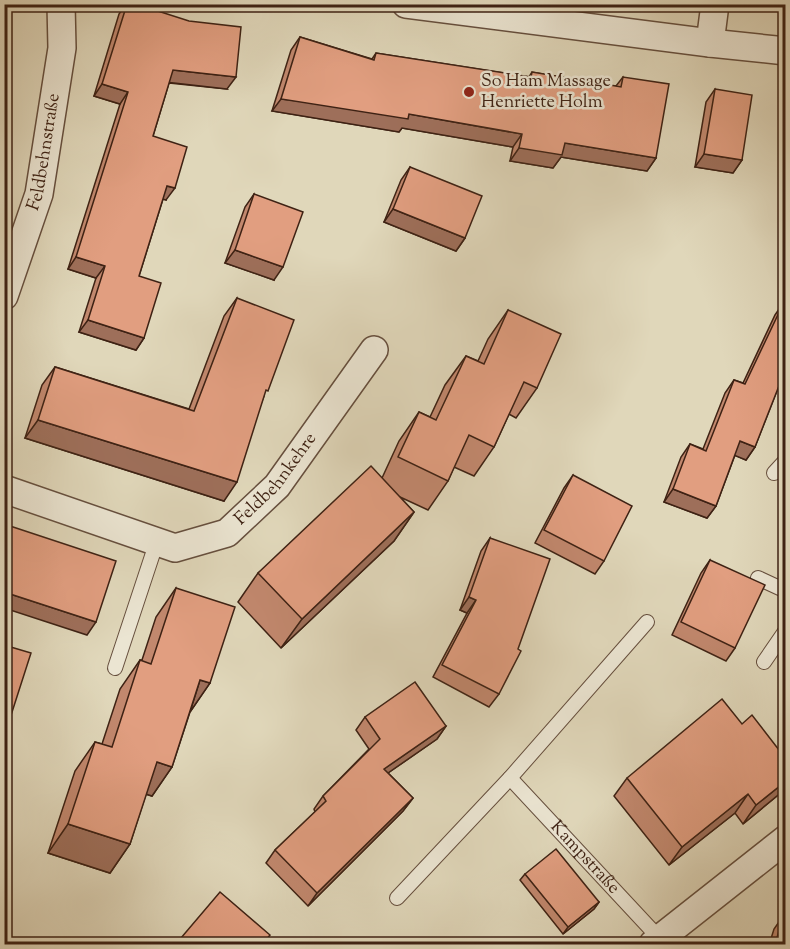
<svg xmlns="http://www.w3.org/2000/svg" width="790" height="949" font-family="'Sorts Mill Goudy',serif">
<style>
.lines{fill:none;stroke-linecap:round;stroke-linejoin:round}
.lane-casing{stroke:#664f3e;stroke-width:16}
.street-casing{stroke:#664f3e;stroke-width:30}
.lane{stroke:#ebe5d2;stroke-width:14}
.street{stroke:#ebe5d2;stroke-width:27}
.wall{fill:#c2886e;stroke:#3e2214;stroke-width:1.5}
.shaded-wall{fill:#9e6f5a;stroke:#3e2214;stroke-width:1.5}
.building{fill:#e19e80;stroke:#3e2214;stroke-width:1.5}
.poi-dot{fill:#8f2418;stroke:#ebe5d2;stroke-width:2}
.labels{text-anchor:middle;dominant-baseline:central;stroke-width:5;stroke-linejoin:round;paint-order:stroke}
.poi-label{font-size:18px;fill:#3e2214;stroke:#ebe5d2;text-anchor:start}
.street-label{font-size:18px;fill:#3e2214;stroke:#ebe5d2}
</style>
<rect width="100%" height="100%" fill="#e0d7ba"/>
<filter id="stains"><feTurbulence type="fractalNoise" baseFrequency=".00333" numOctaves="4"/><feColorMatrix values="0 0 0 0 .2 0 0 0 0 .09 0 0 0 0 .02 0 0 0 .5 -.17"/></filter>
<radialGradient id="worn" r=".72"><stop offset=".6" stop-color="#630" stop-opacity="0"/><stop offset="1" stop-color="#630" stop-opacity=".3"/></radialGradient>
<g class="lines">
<defs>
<g id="lane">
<path d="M774,473L786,460"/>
<path d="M758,578L786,591"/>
<path d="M764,662L786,630"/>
<path d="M115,668L157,541"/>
<path d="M510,778L647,622"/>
<path id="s1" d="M397,898L510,778L660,939"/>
</g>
<g id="street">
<path d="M406,4L710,43L786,51"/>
<path d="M710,43L715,4"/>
<path id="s2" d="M4,296L39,194L62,48L61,4"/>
<path id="s3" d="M4,489L175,548L227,533L277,486L374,350"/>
<path d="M653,944L786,839"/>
</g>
</defs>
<!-- lane casing -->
<use href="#lane" class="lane-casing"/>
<!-- street casing -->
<use href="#street" class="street-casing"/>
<!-- lane -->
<use href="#lane" class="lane"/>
<!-- street -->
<use href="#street" class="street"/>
</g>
<!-- wall -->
<g class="wall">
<path d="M126,4H136L227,89L169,83L153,136L166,200L163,199L139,276L144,338L136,350L79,332L96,278L68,269L120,104L94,96L119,14Z"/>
<path d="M300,37L372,59L376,53L529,77L532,72L616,86L623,77L656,158L647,171L561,157L553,168L510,161L513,147L402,128L399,132L272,111L291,50Z"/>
<path d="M715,89L742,160L733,173L695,167L706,102Z"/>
<path d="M410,167L465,238L456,251L384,222L401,180Z"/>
<path d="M254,194L274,280L225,263L245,207Z"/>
<path d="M237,298L264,396L224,501L25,438L42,385L55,367L189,409L224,316Z"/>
<path d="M784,302L786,303V370H785L755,447L746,460L735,455L716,506L707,518L664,502L681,457L690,444L703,449L725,393L734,380L743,383L775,315Z"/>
<path d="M508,310L537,388L516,418L509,414L494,447L474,476L454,467L448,481L428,510L400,497L414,512L394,541L281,648L238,602L258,573L382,478L399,441L419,412L430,417L445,385L466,356L478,361L488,339Z"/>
<path d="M573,475L604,561L595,574L535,543L564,488Z"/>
<path d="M490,538L499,694L489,707L433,677L467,613L460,610L481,551Z"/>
<path d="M710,560L735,648L726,661L672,635L701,573Z"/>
<path d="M176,588L210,683L190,712L172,767L152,796L146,794L130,844L110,873L48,853L75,771L95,742L102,744L120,689L140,660H142L156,617Z"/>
<path d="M365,717L446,726L437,739L388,773L413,798L403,811L308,906L266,863L275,850L315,812L314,809L323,796L369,749L356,730Z"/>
<path d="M742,724L786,759V787L783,791L743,824L735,813L669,865L614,796L627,778Z"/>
<path d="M525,874L599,902L594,909L563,934L520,880Z"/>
<path d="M783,916L786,945H769L774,929Z"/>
</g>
<!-- shaded-wall -->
<g class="shaded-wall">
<path d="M173,70L236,77L227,89L165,82Z"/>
<path d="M102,84L128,92L120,104L94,96Z"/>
<path d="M281,99L409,114L522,134L513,147L402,128L399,132L272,111Z"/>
<path d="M565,143L656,158L647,171L561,157L553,168L510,161L519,148Z"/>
<path d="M704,154L742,160L733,173L695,167Z"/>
<path d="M167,186L175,188L166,200L159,198Z"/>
<path d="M393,209L465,238L456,251L384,222Z"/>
<path d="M235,250L283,267L274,280L225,263Z"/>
<path d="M76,257L105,266L96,278L68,269Z"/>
<path d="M88,320L144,338L136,350L79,332Z"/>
<path d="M38,420L237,482L224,501L25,438Z"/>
<path d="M740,441L755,447L746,460L731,454Z"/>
<path d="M673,489L716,506L707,518L664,502Z"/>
<path d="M414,512L394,541L281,648L302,619Z"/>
<path d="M4,592L96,622L87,635L4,608Z"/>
<path d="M469,597L476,600L467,613L460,610Z"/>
<path d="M200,680L210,683L190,712Z"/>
<path d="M446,726L437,739L375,782L384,769Z"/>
<path d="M157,762L172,767L152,796L136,791Z"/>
<path d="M786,781V787L783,791L743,824L756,805Z"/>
<path d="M748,794L735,813L669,865L682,847Z"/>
<path d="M413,798L403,811L308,906L317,893Z"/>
<path d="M68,824L130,844L110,873L48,853Z"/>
<path d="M599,902L594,909L563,934L568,927Z"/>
</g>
<!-- building -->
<g class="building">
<path d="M127,4H136L189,21L241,27L236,77L173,70L153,136L187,147L175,188L167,186L139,276L161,283L144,338L88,320L105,266L76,257L128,92L102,84Z"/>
<path d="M300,37L374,60L376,53L531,77L532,72L621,87L623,77L669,84L656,158L565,143L562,155L519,148L522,134L409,114L408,119L281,99Z"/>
<path d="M715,89L752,95L742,160L704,154Z"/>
<path d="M410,167L482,196L465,238L393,209Z"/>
<path d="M254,194L303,212L283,267L235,250Z"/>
<path d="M237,298L294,320L268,391L266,390L237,482L38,420L55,367L194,411Z"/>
<path d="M784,302L786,303V368L755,447L740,441L716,506L673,489L690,444L706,451L734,380L745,384Z"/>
<path d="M508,310L561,334L537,388L524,382L494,447L469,435L448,481L398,457L419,412L436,420L466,356L484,364Z"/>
<path d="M371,466L414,512L302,619L258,573Z"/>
<path d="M573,475L632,506L604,561L544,530Z"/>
<path d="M4,524L116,561L96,622L4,592Z"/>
<path d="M490,538L550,559L518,649L521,651L499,694L442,665L476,600L469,597Z"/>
<path d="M710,560L765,585L735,648L681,622Z"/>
<path d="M176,588L235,607L210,683L200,680L172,767L157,762L130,844L68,824L95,742L112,747L140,660L151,664Z"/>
<path d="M4,645L31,653L4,737Z"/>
<path d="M415,682L446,726L384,769L413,798L317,893L275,850L326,801L323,796L380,739L365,717Z"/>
<path d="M722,699L742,724L752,715L786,759V781L756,805L748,794L682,847L627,778Z"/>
<path d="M556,849L599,902L568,927L525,874Z"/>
<path d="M220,892L270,935L262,945H175Z"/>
<path d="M783,916H786V945H775Z"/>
</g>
<!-- markers -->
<circle class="poi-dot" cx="469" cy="92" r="6"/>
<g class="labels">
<!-- poi labels -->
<g class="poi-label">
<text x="481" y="82">So Ham Massage<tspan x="481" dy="21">Henriette Holm</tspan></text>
</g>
<!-- street labels -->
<g class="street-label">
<text stroke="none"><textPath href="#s2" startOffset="150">Feldbehnstraße</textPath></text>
<text stroke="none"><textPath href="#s3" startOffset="308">Feldbehnkehre</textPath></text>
<text stroke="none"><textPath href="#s1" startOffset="274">Kampstraße</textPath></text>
</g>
</g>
<!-- margin -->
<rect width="790" height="949" fill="none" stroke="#e0d7ba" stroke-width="24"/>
<rect x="6" y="6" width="778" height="937" fill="none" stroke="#3e2214" stroke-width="3"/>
<rect x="12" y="12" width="766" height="925" fill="none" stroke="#3e2214" stroke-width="1.5"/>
<rect width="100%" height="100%" filter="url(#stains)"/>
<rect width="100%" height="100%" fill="url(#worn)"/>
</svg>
